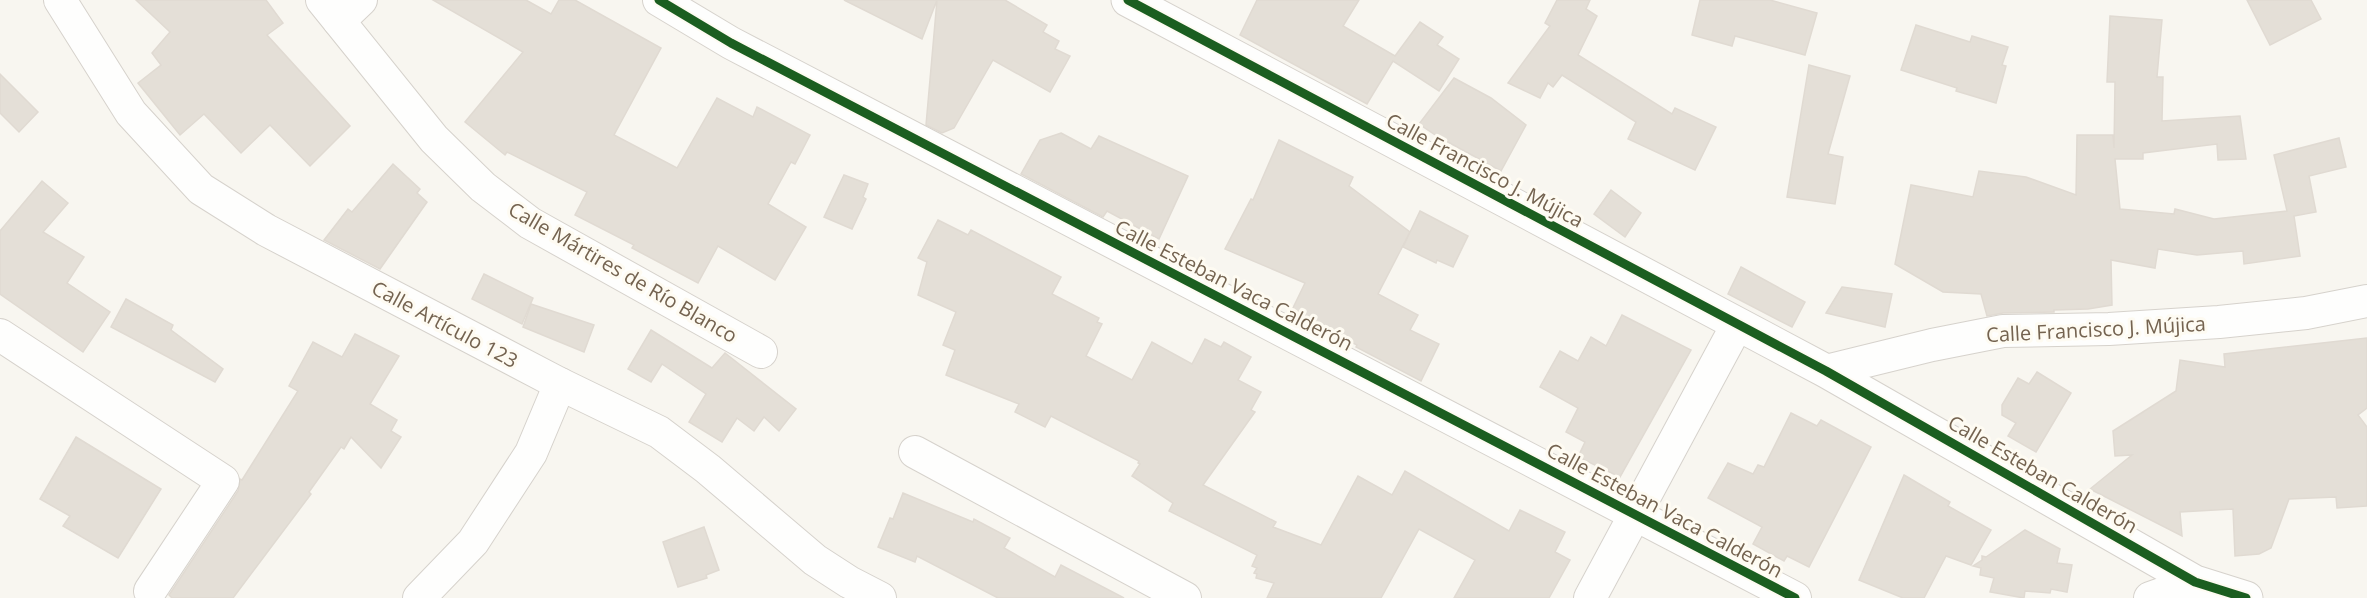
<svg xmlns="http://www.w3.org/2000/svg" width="2367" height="598" font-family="'Open Sans',sans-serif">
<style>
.building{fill:#e4dfd7;stroke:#e0dad2;stroke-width:1.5}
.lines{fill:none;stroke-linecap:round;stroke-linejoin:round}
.minor-casing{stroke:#d6d2cc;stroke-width:34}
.tertiary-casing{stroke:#d6d2cc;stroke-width:35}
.minor{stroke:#fefefd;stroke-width:32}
.tertiary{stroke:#fefefd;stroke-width:33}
.cycleway-casing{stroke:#fefbf2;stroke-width:13}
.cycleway{stroke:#1b5e20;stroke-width:9}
.labels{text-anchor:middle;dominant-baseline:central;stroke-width:6;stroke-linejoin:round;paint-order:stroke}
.street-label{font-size:20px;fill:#746350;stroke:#fefbf2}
</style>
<rect width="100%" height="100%" fill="#f8f6f0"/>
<!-- building -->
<g class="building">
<path d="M136,0H266L283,23L267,35L350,126L310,166L270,125L241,153L204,114L180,135L138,83L161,65L152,53L170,32Z"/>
<path d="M433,0H526L551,14L559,0H575L661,48L614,135L677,168L717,98L753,117L757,107L810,135L795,164L791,162L768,204L806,227L775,280L718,246L698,283L632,248L634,245L575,215L587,192L507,152L505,155L465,122L523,52Z"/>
<path d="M844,0H1005L1047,25L1043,32L1059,41L1055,49L1070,56L1050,92L993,60L954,128L942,133L926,125L937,0L922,39Z"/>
<path d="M1257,0H1359L1343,26L1395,56L1420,22L1443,37L1437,45L1459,59L1439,91L1393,61L1367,104L1240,35Z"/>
<path d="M1557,0H1590L1586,9L1597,16L1578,55L1672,114L1675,108L1716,127L1695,170L1628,139L1636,122L1562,75L1553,87L1548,83L1540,98L1508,83L1550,26L1545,23Z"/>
<path d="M1700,0H1770L1817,13L1805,55L1735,36L1732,46L1692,35Z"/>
<path d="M2247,0H2311L2321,19L2270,45Z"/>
<path d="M2110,16L2162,20L2157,77H2163L2162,121L2240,116L2246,159L2218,160L2217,144L2143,153V159H2115L2120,209L2174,214L2175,209L2214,219L2287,211L2274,155L2339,138L2346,167L2309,176L2316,212L2294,216L2300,256L2244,264L2243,251L2197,255L2158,249L2155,268L2111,260L2112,305L2088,309L2054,310V312L2003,313L1987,316L1981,294L1943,292L1895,264L1911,185L1973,197L1979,171L2026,177L2076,195L2077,135H2113L2114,148L2115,82H2107Z"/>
<path d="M1916,25L1970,42L1972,36L2008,47L2002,65L2006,66L1996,103L1956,91L1957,88L1901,70Z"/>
<path d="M1809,65L1850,76L1828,154L1843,157L1835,204L1787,197Z"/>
<path d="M0,74L38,112L19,132L0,113Z"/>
<path d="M1454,78L1491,98L1526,125L1501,171L1437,136L1419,124Z"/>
<path d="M1061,133L1091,149L1099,136L1188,176L1159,239L1107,211L1103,217L1021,174L1040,140Z"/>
<path d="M1279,140L1353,177L1349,186L1410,232L1378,294L1418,315L1410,330L1439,344L1421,381L1356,347L1357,345L1332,332L1333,330L1292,310L1305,283L1225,249L1251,199L1253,200Z"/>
<path d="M393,164L420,189L417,193L427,202L380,269L324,240L348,209L352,212Z"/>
<path d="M844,175L868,184L863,197L866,199L852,229L824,217Z"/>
<path d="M42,181L68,203L43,232L84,257L67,283L110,312L83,352L0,294V231Z"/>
<path d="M1611,190L1641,213L1625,237L1594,214Z"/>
<path d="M1420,211L1468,236L1453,267L1437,260L1436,263L1403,247Z"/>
<path d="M938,220L968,235L971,230L1061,277L1052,294L1099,318L1097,322L1102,324L1086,356L1132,380L1152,342L1192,364L1205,339L1221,347L1224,342L1251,357L1238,380L1261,392L1251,410L1255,412L1203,485L1276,522L1273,527L1321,545L1358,476L1392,495L1405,471L1509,531L1520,510L1565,532L1555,552L1570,560L1549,598H1454L1475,560L1419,529L1381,598H1267L1274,583L1256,578L1257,574L1254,573L1257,568L1252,566L1257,555L1169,511L1173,503L1132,476L1140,464L1138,463L1139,461L1051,416L1045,427L1015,412L1019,404L946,375L955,350L943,345L956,312L918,295L927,262L918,258Z"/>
<path d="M1741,267L1805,302L1792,327L1728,294Z"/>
<path d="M484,274L533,298L522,324L472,299Z"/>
<path d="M1842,287L1892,294L1885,327L1826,313Z"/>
<path d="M126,299L173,325L171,330L223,369L215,382L111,327Z"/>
<path d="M531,304L594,325L584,352L523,327Z"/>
<path d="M1622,315L1691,350L1620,477L1578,457L1585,442L1566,432L1578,408L1540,387L1560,351L1578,361L1591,337L1606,346Z"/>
<path d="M651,330L712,368L725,353L796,409L779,431L764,417L754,431L737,418L722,442L689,422L706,394L662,364L651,382L628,369Z"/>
<path d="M355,334L399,356L370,404L397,420L391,431L401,437L381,468L351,437L344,449L341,447L309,492L311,494L233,598H172L169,595L238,491L240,479L242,480L298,391L289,386L313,342L342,357Z"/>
<path d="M2367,338V408L2358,415L2367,427V506L2337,508L2336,497L2289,499L2271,548L2259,554L2235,556L2233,509L2180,512L2182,536L2090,489L2132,455L2115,456L2113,431L2176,391L2180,360L2225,367L2224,354Z"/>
<path d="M2037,372L2071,393L2036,452L2008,436L2016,423L2002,415V405L2018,378L2029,384Z"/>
<path d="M1791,413L1817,426L1821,420L1871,447L1809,567L1787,556L1784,561L1753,544L1762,527L1708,498L1728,463L1753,474L1758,465L1764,467Z"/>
<path d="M76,437L161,489L118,558L63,526L70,516L40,499Z"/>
<path d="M1904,475L1950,502L1948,506L1991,530L1971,565L1946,556L1924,598H1903L1859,580Z"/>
<path d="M903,493L973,522L974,519L1010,538L1004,548L1055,577L1061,565L1124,598H998L917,556L915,562L878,547L890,518L893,519Z"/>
<path d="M704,527L719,570L706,575L707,578L678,587L663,542Z"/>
<path d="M2025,530L2060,549L2057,563L2072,565L2067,592L2051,589L2050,593L2025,591L2024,598L1990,592L1994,578L1980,575L1981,568L1973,566L1982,560V556L1986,557Z"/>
</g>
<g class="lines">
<defs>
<g id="minor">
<path d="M60,0L131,113L201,189L266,230L560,384L659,432L708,469L815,560L849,582L880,598"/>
<path d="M322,0L434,139L483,187L530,223L761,352"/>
<path d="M659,0L731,43L1795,598"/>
<path d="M339,21L361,0"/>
<path d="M0,335L223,481L150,591"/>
<path d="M1826,371L1932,345L2003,331L2109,329L2219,322L2306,313L2367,301"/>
<path d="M915,452L1185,598"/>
<path d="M419,598L473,542L531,453L560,384"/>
<path d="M1590,598L1737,325"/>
<path d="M2150,598L2195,582"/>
</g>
<path id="tertiary" d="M1128,0L1826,371L2195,582L2246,598"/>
</defs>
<!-- minor casing -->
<use href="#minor" class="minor-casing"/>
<!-- tertiary casing -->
<use href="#tertiary" class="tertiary-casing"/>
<!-- minor -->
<use href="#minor" class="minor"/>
<!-- tertiary -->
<use href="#tertiary" class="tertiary"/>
<defs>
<g id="cycleway">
<path d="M659,0L731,43L1795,598"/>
<path d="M1128,0L1826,371L2195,582L2246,598"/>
</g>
</defs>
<!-- cycleway casing -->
<use href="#cycleway" class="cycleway-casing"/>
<!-- cycleway -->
<use href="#cycleway" class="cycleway"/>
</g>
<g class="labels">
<!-- street labels -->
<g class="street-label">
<text transform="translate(1485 170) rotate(28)">Calle Francisco J. Mújica</text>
<text transform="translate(623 272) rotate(30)">Calle Mártires de Río Blanco</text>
<text transform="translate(1234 285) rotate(27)">Calle Esteban Vaca Calderón</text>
<text transform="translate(445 324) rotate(28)">Calle Artículo 123</text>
<text transform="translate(2096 329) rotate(-3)">Calle Francisco J. Mújica</text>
<text transform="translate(2043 474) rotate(30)">Calle Esteban Calderón</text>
<text transform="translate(1665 510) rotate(28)">Calle Esteban Vaca Calderón</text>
</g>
</g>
</svg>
